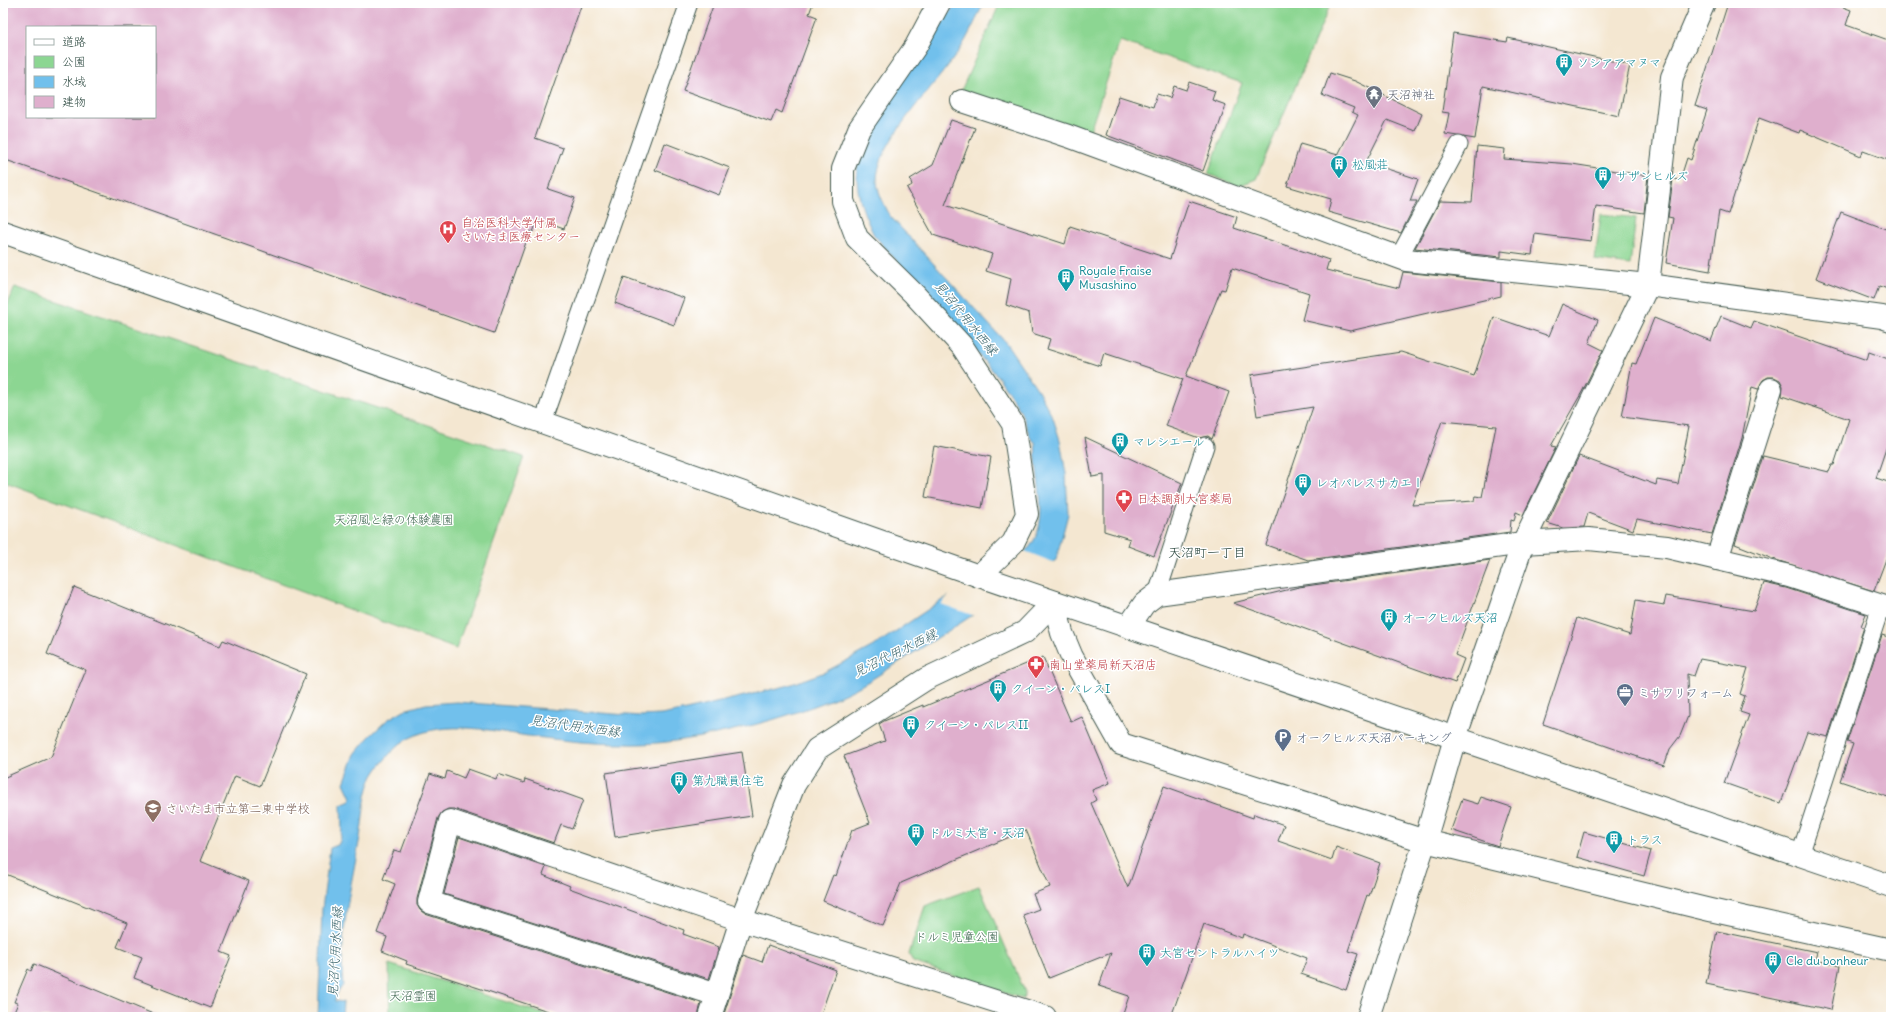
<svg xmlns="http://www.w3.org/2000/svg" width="1894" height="1020" font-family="Delius,'Klee One',sans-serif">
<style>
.green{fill:#8cd692;stroke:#568a63}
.water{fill:#71c0ec;stroke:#487e90}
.pier{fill:#f4e7d1}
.building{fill:#dfafcd;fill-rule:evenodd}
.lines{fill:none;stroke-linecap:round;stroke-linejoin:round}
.service-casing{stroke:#3f564c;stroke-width:19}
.minor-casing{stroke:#3f564c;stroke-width:24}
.tertiary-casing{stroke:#3f564c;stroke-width:24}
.service{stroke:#fff;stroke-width:17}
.minor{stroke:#fff;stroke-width:22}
.tertiary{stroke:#fff;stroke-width:22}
.labels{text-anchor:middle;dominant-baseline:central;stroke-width:3;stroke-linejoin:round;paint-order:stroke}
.culture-label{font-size:12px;fill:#0d838f;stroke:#fff;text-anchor:start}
.worship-label{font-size:12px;fill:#5b616d;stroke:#fff;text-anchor:start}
.health-label{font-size:12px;fill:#be3a42;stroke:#fff;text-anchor:start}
.park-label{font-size:12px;fill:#3a634c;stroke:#fff}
.service-label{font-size:12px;fill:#4e5e75;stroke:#fff;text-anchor:start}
.education-label{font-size:12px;fill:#785e54;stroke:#fff;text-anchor:start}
.water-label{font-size:13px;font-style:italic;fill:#38646b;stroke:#fff}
.neighbourhood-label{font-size:13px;fill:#1f3d34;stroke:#fff}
</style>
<rect width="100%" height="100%" fill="#fff"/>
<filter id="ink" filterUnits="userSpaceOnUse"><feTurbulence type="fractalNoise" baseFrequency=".025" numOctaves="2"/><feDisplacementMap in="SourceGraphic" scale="8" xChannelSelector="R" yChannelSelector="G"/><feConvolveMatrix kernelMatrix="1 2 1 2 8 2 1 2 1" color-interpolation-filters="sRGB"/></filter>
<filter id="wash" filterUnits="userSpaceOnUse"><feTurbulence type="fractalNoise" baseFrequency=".012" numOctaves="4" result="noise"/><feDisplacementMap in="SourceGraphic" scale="16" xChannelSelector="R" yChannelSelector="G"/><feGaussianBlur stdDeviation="0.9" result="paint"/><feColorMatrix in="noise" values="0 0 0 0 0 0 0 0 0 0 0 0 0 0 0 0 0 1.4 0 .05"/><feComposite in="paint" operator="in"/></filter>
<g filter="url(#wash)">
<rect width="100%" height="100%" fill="#f4e7d1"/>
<!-- green -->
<g class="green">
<path d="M1000,3H1331L1256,179L1238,186L1208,174L1242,83L1120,41L1090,131L1080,135L960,93Z"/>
<path d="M1601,214L1636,218L1630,265L1595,260Z"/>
<path d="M15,287L524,457L456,649L3,481V316Z"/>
<path d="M979,886L1025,992L1023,999L913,962L909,954L925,906Z"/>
<path d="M389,964L553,1017H390Z"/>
</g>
<!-- water -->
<path class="water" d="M956,3H984C975,21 966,43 953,59C932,89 875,145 877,182C878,194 885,205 890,216L1006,343L1038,390L1053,418L1060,440L1066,474L1068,514L1056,560C1007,593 957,626 907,657C885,671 863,686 840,696C797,714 751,727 706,736C679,741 651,745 624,744C593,744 559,740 528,736C487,730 438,718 401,743C392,750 375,770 371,780C363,799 364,817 360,837C351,886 339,935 343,985L336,995L335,1001L343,1002L342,1017H318L322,909L330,848L338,845C344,836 341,818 341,805L350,801L351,798L344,783L355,754L368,738L387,720L404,710L426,704L457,702L640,716L661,715L686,710L786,686L825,672L855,656L877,644L939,602L1029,548C1049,522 1038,490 1036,460C1035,454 1036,448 1035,442L1031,439L1020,410L999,378L874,235C857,202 852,176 862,140Z"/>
<!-- pier -->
<path class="pier" d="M1022,550L1055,563L975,616L941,604L951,593Z"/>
<g id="blocks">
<!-- building -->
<g class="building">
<path d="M3,3H582L535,138L563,148L548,189L575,198L564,229L538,220L533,232L530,231L494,333L3,159ZM27,27H155V117H27Z"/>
<path d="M714,3H813L809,14L817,17L782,113L776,110L771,122L683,91Z"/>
<path d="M1728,3H1832L1851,10L1846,25L1891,41V161L1863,151L1861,156L1800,130L1799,133L1759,118L1728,214L1719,211L1710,271L1666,263L1673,218L1668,217L1673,179L1680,180L1687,158L1691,160L1707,110L1695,106Z"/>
<path d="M1453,33L1507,42L1508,38L1630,65L1619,116L1483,86L1475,139L1445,134L1449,113L1442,112Z"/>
<path d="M1330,73L1355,81L1422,114L1415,131L1387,120L1366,162L1418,179L1410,201H1417L1401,233L1328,212L1331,199L1287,186L1300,144L1338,155L1358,115L1352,112L1354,108L1322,95Z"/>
<path d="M1189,82L1215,91L1212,100L1226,105L1203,171L1106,135L1119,96L1153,107L1157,94L1170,98L1174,86L1186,90Z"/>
<path d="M951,120L975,128L945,205L1065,244L1070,226L1170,259L1189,201L1237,217L1234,228L1329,260L1326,270L1399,288L1403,272L1501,282V296L1350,331L1302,320L1309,293L1232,268L1225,290L1221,289L1186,376L1229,392L1212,439L1208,436L1199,438L1166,426L1183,379L1104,353L1100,366L1047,349L1050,339L1032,333L1029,313L1006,305L1011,279L986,271L992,254L933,235L907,188L912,185L910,179L933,165Z"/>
<path d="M665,143L730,168L719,195L655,170Z"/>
<path d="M1477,146L1505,149L1504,159L1572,164L1648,176L1644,213L1596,206L1591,241L1535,234L1532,255L1501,251V257L1415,248L1440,201L1472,202Z"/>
<path d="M1841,212L1891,231V290L1879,286L1874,300L1816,278Z"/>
<path d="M624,277L684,298L674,325L615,303Z"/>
<path d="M1562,304L1598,320L1589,343L1603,350L1582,392L1551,446L1556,447L1523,515L1516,512L1514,521L1511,520L1510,532L1308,560L1266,545L1313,407L1257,416L1251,375L1401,352L1474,376L1494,317L1549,336ZM1442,421L1496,426L1482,497L1475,496L1474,501L1412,505Z"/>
<path d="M1721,316L1751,328L1754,321L1867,360L1869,352L1891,360V434L1876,478L1891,483V546L1874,591L1773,559L1735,544L1763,456L1829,472L1832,465H1834L1849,419L1782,396L1783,386L1780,380L1774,377H1768L1763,380L1758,389L1752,387L1742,438L1712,534L1637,519L1633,530L1588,513L1584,527L1563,528L1547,523L1579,456L1656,485L1657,480L1678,484L1689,426L1622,417L1632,363L1636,364L1654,318L1711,341Z"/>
<path d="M1085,437L1182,483L1154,556L1128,546L1130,539L1104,531V475L1092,477Z"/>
<path d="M934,446L991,457L982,508L925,497Z"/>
<path d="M1490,560L1455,655L1464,659L1455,683L1233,603L1299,587Z"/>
<path d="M1764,583L1786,588L1866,614L1861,626L1864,627L1828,737L1807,732L1781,803L1724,783L1749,715L1740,712L1745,696L1740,694L1748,668L1700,659L1694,676L1687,674L1688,716L1680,736L1670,749L1664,766L1543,724L1577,618L1630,635L1636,600L1664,605L1666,596L1754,611Z"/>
<path d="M74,587L220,646L223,640L306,674L260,786L235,776L200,861L249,881L221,952L231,956L210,1008L134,978L142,957L117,947L127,923L3,873V778L51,757L86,670L47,654Z"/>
<path d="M1882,635L1891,638V798L1840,781L1853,744L1847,742Z"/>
<path d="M1043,657L1071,722L1082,717L1110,783L1092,790L1096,800L1091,803L1128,888L1164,786L1253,818L1254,814L1284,825L1278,841L1332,860L1336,847L1380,863L1369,896L1367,895L1348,951L1358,954L1346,990L1301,974L1307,958L1243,934L1242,938L1204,924L1171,1017H1122L1129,996L1099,986L1111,953L1049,978L1023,915L1039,909L1033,894L1050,887L1026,830L901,883L883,926L823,901L833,875L836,876L852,830L870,823L844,756L885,741L879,724L884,721L923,705V707Z"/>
<path d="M742,752L752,816L615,837L606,773Z"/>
<path d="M468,769L496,779L498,774L524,783L525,779L583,800L572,829L561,825L554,843L454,809H448L442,812L438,818L417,899V905L420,910L425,914L701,1003L698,1017H566L406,964L407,961L382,951L387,937L377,933L395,884L383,879L394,850L401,852L430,774L445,779L447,771L464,778Z"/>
<path d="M1481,797L1511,807L1498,846L1451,830L1462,799L1478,804Z"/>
<path d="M1584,832L1651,851L1644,876L1577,857Z"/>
<path d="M459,837L546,867L543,875L570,886L569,888L684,930L683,934L719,947L709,979L444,894Z"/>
<path d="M1717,931L1817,952L1815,960L1840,966L1831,1010L1706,984Z"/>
<path d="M768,945L836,970L820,1017H723L743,955L762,962Z"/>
<path d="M34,964L160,1017H12L18,1003L14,1002L28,969L31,971Z"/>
</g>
</g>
</g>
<g filter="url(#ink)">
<use href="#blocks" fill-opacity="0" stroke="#3f564c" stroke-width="1"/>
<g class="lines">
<defs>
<g id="service">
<path d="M1399,257L1459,145"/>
<path d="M543,422L689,3"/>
<path d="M1157,594L1205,446"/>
<path d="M1800,855L1881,606"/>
</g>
<g id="minor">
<path d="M939,3L916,46L859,129L843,169V201L857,238L914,294L962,346L1013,424L1027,514L1013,543L979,576"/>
<path d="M962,101L1068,136L1406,260L1648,285L1882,317L1891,320"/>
<path d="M1717,559L1771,389"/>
<path d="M1054,602L1062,633L1072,657L1121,744L1425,841L1710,910L1891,950"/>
<path d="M1129,626L1144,604L1157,594L1523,543L1589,539L1667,547L1789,576L1891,609"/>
<path d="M717,995L429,902L450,821L741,920L1045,1017"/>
<path d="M710,1017L741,920L794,785L817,749L926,679L1025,632L1054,602"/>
<path d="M1368,1017L1425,841L1455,738L1523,543L1648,285L1672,77L1704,3"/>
</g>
<path id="tertiary" d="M3,232L979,576L1891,886"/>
</defs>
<!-- service casing -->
<use href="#service" class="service-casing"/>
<!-- minor casing -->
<use href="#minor" class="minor-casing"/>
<!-- tertiary casing -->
<use href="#tertiary" class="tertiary-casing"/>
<!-- service -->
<use href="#service" class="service"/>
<!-- minor -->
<use href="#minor" class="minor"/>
<!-- tertiary -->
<use href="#tertiary" class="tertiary"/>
</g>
</g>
<!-- icons -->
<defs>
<symbol id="building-pin" viewBox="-11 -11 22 30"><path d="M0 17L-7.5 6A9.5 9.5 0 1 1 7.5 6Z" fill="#0f9aa8" stroke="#fff"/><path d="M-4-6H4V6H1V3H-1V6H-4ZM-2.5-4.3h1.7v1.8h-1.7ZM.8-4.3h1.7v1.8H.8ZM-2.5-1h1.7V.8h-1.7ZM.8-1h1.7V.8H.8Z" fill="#fff"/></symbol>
<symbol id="temple-pin" viewBox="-11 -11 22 30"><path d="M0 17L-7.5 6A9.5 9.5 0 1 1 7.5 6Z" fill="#6b7280" stroke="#fff"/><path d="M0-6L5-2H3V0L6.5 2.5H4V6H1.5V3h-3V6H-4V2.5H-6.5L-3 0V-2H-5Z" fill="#fff"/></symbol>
<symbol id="hospital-pin" viewBox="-11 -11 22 30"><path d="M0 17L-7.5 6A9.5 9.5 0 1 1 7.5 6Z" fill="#e0444e" stroke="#fff"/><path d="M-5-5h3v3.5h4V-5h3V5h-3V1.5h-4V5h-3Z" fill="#fff"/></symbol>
<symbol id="pharmacy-pin" viewBox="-11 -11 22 30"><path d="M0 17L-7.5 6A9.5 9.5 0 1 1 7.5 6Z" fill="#e0444e" stroke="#fff"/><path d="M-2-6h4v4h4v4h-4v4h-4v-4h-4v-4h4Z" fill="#fff"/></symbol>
<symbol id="office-pin" viewBox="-11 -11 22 30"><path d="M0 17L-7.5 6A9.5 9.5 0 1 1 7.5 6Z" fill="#5c6f8a" stroke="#fff"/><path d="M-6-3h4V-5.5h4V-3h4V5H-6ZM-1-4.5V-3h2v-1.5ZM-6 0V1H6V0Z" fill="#fff"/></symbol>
<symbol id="parking-pin" viewBox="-11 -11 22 30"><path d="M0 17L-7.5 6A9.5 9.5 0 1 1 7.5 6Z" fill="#5c6f8a" stroke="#fff"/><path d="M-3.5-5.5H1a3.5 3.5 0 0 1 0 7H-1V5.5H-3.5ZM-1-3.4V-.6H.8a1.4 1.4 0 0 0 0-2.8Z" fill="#fff"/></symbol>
<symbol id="school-pin" viewBox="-11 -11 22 30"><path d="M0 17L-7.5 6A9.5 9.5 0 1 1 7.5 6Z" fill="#8d6e63" stroke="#fff"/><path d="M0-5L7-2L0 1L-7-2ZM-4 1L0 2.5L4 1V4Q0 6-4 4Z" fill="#fff"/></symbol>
</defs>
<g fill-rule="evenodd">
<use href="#building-pin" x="1554" y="52" width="20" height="27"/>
<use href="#temple-pin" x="1364" y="84" width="20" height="27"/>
<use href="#building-pin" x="1329" y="154" width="20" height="27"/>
<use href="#building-pin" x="1593" y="165" width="20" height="27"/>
<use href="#hospital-pin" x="438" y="219" width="20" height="27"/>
<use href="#building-pin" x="1056" y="267" width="20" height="27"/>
<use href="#building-pin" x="1110" y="431" width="20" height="27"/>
<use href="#building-pin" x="1293" y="472" width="20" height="27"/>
<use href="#pharmacy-pin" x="1114" y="488" width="20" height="27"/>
<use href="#building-pin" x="1379" y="607" width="20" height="27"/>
<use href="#pharmacy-pin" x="1026" y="654" width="20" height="27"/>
<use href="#building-pin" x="988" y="678" width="20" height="27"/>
<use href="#office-pin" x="1615" y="682" width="20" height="27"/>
<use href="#building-pin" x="901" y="714" width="20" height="27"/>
<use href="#parking-pin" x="1273" y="727" width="20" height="27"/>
<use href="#building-pin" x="669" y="770" width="20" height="27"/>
<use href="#school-pin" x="143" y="798" width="20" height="27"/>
<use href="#building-pin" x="906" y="822" width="20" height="27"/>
<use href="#building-pin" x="1604" y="829" width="20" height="27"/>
<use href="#building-pin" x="1137" y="942" width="20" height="27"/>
<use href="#building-pin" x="1763" y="950" width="20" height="27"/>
</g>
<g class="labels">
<!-- culture labels -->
<g class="culture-label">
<text x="1577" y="62">ソシアアマヌマ</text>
<text x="1352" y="164">松風荘</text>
<text x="1616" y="175">サザンヒルズ</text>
<text x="1079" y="270">Royale Fraise<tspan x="1079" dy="14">Musashino</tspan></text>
<text x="1133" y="441">マレシエール</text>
<text x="1316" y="482">レオパレスサカエⅠ</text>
<text x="1402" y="617">オークヒルズ天沼</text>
<text x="1011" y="688">クイーン・パレスI</text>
<text x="924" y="724">クイーン・パレスII</text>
<text x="692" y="780">第九職員住宅</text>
<text x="929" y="832">ドルミ大宮・天沼</text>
<text x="1627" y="839">トラス</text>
<text x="1160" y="952">大宮セントラルハイツ</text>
<text x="1786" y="960">Cle du bonheur</text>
</g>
<!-- worship labels -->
<g class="worship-label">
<text x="1387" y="94">天沼神社</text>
</g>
<!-- health labels -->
<g class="health-label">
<text x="461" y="222">自治医科大学付属<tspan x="461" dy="14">さいたま医療センター</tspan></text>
<text x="1137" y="498">日本調剤大宮薬局</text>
<text x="1049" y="664">南山堂薬局新天沼店</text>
</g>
<!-- park labels -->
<g class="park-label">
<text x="394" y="519">天沼風と緑の体験農園</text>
<text x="957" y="936">ドルミ児童公園</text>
<text x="413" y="995">天沼霊園</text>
</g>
<!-- service labels -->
<g class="service-label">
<text x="1638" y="692">ミサワリフォーム</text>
<text x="1296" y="737">オークヒルズ天沼パーキング</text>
</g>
<!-- education labels -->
<g class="education-label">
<text x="166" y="808">さいたま市立第二東中学校</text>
</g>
<!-- water labels -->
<g class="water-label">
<text transform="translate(966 318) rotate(51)">見沼代用水西縁</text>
<text transform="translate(895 653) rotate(-26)">見沼代用水西縁</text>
<text transform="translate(575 726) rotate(8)">見沼代用水西縁</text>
<text transform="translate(335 952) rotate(-87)">見沼代用水西縁</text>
</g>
<!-- neighbourhood labels -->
<g class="neighbourhood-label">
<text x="1207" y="552">天沼町一丁目</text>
</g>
</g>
<!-- margin -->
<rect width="1894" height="1020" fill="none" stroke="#fff" stroke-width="16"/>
<!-- legend -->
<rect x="26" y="26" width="130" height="92" fill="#ffffff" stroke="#a5b1ae"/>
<rect x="34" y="39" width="20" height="6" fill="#ffffff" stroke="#a5b1ae"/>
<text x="62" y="46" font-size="12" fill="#1f3d34">道路</text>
<rect x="34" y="56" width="20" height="12" fill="#8cd692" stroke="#a5b1ae"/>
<text x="62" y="66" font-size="12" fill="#1f3d34">公園</text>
<rect x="34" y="76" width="20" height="12" fill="#71c0ec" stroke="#a5b1ae"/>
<text x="62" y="86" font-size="12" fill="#1f3d34">水域</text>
<rect x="34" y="96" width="20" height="12" fill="#dfafcd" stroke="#a5b1ae"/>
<text x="62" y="106" font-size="12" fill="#1f3d34">建物</text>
</svg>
